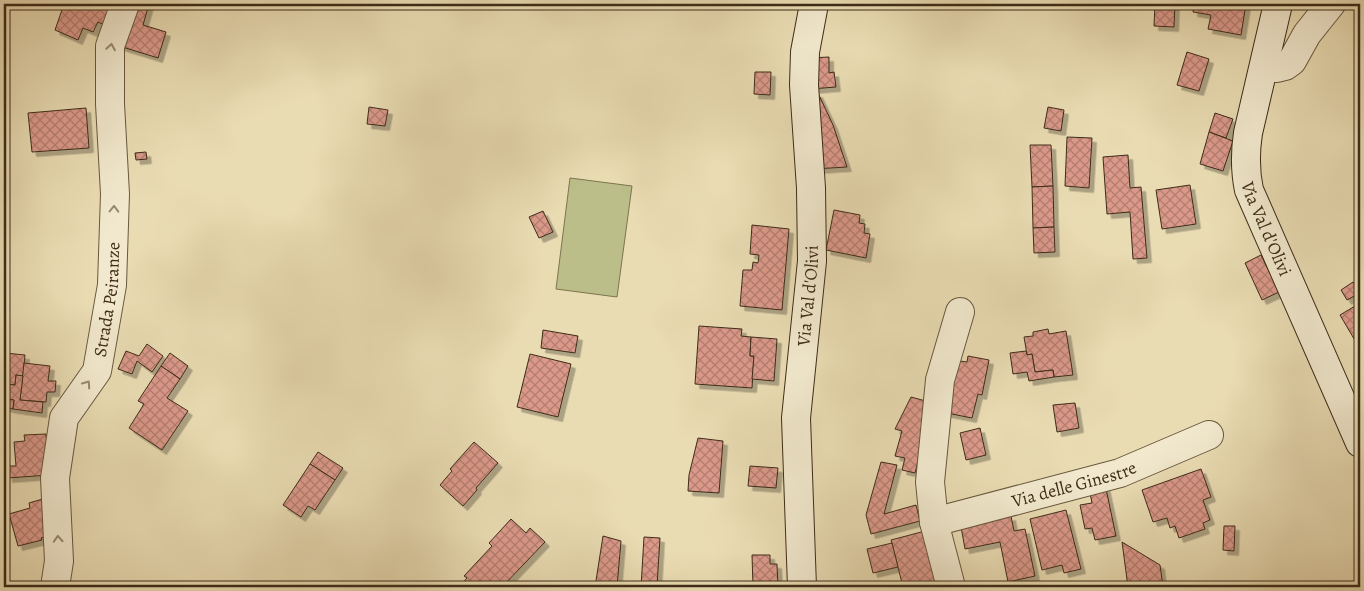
<svg xmlns="http://www.w3.org/2000/svg" width="1364" height="591" font-family="Alegreya,serif">
<style>
.pitch{fill:#bbbe89;stroke:#7c7550}
.building{fill:url(#building-cross-hatch);stroke:#3d2c18;filter:url(#shadow)}
.lines{fill:none;stroke-linecap:round;stroke-linejoin:round}
.street-casing{stroke:#68583e;stroke-width:30}
.secondary-casing{stroke:#3d2c18;stroke-width:30}
.street{stroke:#f1e8cd;stroke-width:28}
.secondary{stroke:#f1e8cd;stroke-width:28}
.oneway{stroke:#978a72}
.labels{text-anchor:middle;dominant-baseline:central;stroke-width:4.5;stroke-linejoin:round;paint-order:stroke}
.street-label{font-size:18px;fill:#3d2c18;stroke:#f1e8cd}
</style>
<defs>
<pattern id="building-cross-hatch" width="8" height="8" patternUnits="userSpaceOnUse" patternTransform="scale(1.25)"><rect width="8" height="8" fill="#db998a"/><path d="M0 0l8 8M0 8l8-8" fill="none" stroke="#b37d70"/></pattern>
<filter id="shadow"><feDropShadow dx="4.5" dy="4.5" stdDeviation="0" flood-color="#0004"/></filter>
</defs>
<rect width="100%" height="100%" fill="#e9dbb2"/>
<filter id="stains"><feTurbulence type="fractalNoise" baseFrequency=".004" numOctaves="4"/><feColorMatrix values="0 0 0 0 .2 0 0 0 0 .09 0 0 0 0 .02 0 0 0 .5 -.17"/></filter>
<radialGradient id="worn" r=".72"><stop offset=".6" stop-color="#630" stop-opacity="0"/><stop offset="1" stop-color="#630" stop-opacity=".3"/></radialGradient>
<!-- pitch -->
<path class="pitch" d="M570,178L632,186L617,297L556,289Z"/>
<!-- building -->
<g class="building">
<path d="M64,4H114L107,26L98,22L93,32L83,28L78,40L55,30Z"/>
<path d="M130,4H149L143,25L166,32L158,58L116,45Z"/>
<path d="M1155,4H1175L1174,27L1154,26Z"/>
<path d="M1194,4H1246L1241,35L1208,29L1211,15L1193,12Z"/>
<path d="M1187,52L1209,59L1199,91L1177,85Z"/>
<path d="M829,57V73L834,72L836,87L811,89L810,58Z"/>
<path d="M755,72H771L770,95L754,94Z"/>
<path d="M818,93L833,125L847,167L814,169L810,94Z"/>
<path d="M369,107L388,110L385,126L367,124Z"/>
<path d="M1048,107L1064,110L1061,131L1044,128Z"/>
<path d="M86,108L89,148L32,152L28,113Z"/>
<path d="M1215,113L1233,119L1226,138L1209,132Z"/>
<path d="M1209,132L1233,141L1223,171L1200,164Z"/>
<path d="M1067,137L1092,138L1089,188L1065,186Z"/>
<path d="M1030,145H1051L1053,186L1032,187Z"/>
<path d="M146,152L147,159L136,160L135,153Z"/>
<path d="M1128,155L1130,188L1141,187L1147,258L1133,259L1130,212L1107,214L1103,157Z"/>
<path d="M1190,185L1196,224L1162,229L1156,190Z"/>
<path d="M1053,186L1054,227L1033,228L1032,187Z"/>
<path d="M834,210L860,215L859,223L865,224L864,233L870,234L866,258L826,250Z"/>
<path d="M543,211L553,232L539,238L529,217Z"/>
<path d="M752,225L789,229L782,310L740,306L743,270H752L753,262L758,263L759,255L750,254Z"/>
<path d="M1054,227L1055,252L1034,253L1033,228Z"/>
<path d="M1261,255L1279,292L1262,300L1245,263Z"/>
<path d="M1353,282L1360,293L1347,300L1341,290Z"/>
<path d="M1360,303V349L1340,315Z"/>
<path d="M699,326L742,329L741,336L751,337L750,356H754L752,388L695,384Z"/>
<path d="M1048,329L1049,334L1066,331L1073,375L1054,377L1053,370L1035,372L1032,354L1027,355L1024,337L1033,336V332Z"/>
<path d="M543,330L578,336L575,353L541,348Z"/>
<path d="M751,337L777,339L774,381L752,379L754,356H750Z"/>
<path d="M147,344L163,356L152,372L137,361L132,374L118,369L126,351L139,356Z"/>
<path d="M1026,351L1027,355L1032,354L1035,372L1053,370L1054,377L1029,381L1027,372L1013,374L1010,353Z"/>
<path d="M5,353L25,355L23,376L16,375L15,385L4,384Z"/>
<path d="M170,353L188,366L180,379L161,366Z"/>
<path d="M530,354L571,364L558,417L517,407Z"/>
<path d="M968,356L989,360L982,395L978,394L972,418L942,412L953,360L967,362Z"/>
<path d="M24,363L50,366L48,381H56L55,392H47L46,402L20,400Z"/>
<path d="M161,366L180,379L167,398L188,411L162,450L129,428L144,404L138,401Z"/>
<path d="M16,375L23,376L20,400L43,402L42,413L13,409L14,400L4,399V384L15,385Z"/>
<path d="M911,397L933,403L915,473L902,470L905,458L895,456L902,431L895,429Z"/>
<path d="M4,399L14,400L13,409L4,407Z"/>
<path d="M1075,403L1079,428L1057,432L1053,405Z"/>
<path d="M980,428L986,455L966,460L960,433Z"/>
<path d="M46,434L49,475L8,478L7,466H16L14,442L25,441L24,435Z"/>
<path d="M698,438L723,441L719,493L688,491L689,475Z"/>
<path d="M474,442L498,463L476,488L477,490L463,506L440,485L452,471L450,469Z"/>
<path d="M318,452L343,468L335,480L310,464Z"/>
<path d="M881,462L897,465L884,514L916,505L920,521L871,534L866,515Z"/>
<path d="M310,464L335,480L315,510L308,506L301,517L283,505Z"/>
<path d="M750,466L778,468L776,488L748,486Z"/>
<path d="M1201,469L1211,497L1203,500L1210,520L1203,523L1205,529L1179,538L1175,526L1170,528L1167,518L1153,522L1142,490Z"/>
<path d="M1105,484L1116,536L1095,540L1092,528L1085,529L1080,505L1092,503L1089,488Z"/>
<path d="M46,498L56,534L41,538L42,540L18,546L9,514L30,508L29,503Z"/>
<path d="M1066,510L1081,569L1064,573L1062,565L1042,570L1030,519Z"/>
<path d="M1011,516L1014,531L1025,529L1035,576L1008,582L1000,542L965,549L961,527Z"/>
<path d="M511,519L526,533L530,528L545,542L502,587H459L467,578L464,576L492,546L489,543Z"/>
<path d="M1224,526H1235L1234,551L1223,550Z"/>
<path d="M929,530L944,587H903L891,540Z"/>
<path d="M603,536L621,541L617,587H595Z"/>
<path d="M644,537L660,538L657,586L666,587H641Z"/>
<path d="M1122,542L1160,565L1163,587H1128Z"/>
<path d="M892,543L898,567L873,573L867,549Z"/>
<path d="M752,555H770V564H777L778,587H753Z"/>
</g>
<g class="lines">
<defs>
<g id="street">
<path d="M1264,68H1277L1285,66L1292,61L1307,34L1331,4"/>
<path id="s1" d="M934,522L1120,473L1209,435"/>
<path id="s2" d="M55,587L59,561L55,478L64,418L97,371L112,285L115,194L110,104V46L125,4"/>
<path d="M951,587L934,522L930,482L940,380L960,312"/>
</g>
<g id="secondary">
<path id="s3" d="M1278,4L1248,133C1245,153 1245,171 1249,190L1360,443"/>
<path id="s4" d="M802,587L796,418L812,261L811,188L804,85L805,52L814,4"/>
</g>
</defs>
<!-- street casing -->
<use href="#street" class="street-casing"/>
<!-- secondary casing -->
<use href="#secondary" class="secondary-casing"/>
<!-- street -->
<use href="#street" class="street"/>
<!-- secondary -->
<use href="#secondary" class="secondary"/>
</g>
<!-- one-way arrows -->
<defs><path id="oneway-chevron" d="M-2-3.5L2.5 0L-2 3.5" fill="none" stroke-width="1.6" stroke-linecap="round" stroke-linejoin="round" transform="scale(1.25)"/></defs>
<g class="oneway">
<use href="#oneway-chevron" transform="translate(111 47) rotate(-81)"/>
<use href="#oneway-chevron" transform="translate(114 209) rotate(-89)"/>
<use href="#oneway-chevron" transform="translate(87 384) rotate(-55)"/>
<use href="#oneway-chevron" transform="translate(58 539) rotate(-93)"/>
</g>
<g class="labels">
<!-- street labels -->
<g class="street-label">
<text stroke="none"><textPath href="#s3" startOffset="232">Via Val d'Olivi</textPath></text>
<text stroke="none"><textPath href="#s4" startOffset="292">Via Val d'Olivi</textPath></text>
<text stroke="none"><textPath href="#s2" startOffset="300">Strada Peiranze</textPath></text>
<text stroke="none"><textPath href="#s1" startOffset="145">Via delle Ginestre</textPath></text>
</g>
</g>
<!-- margin -->
<rect width="1364" height="591" fill="none" stroke="#e9dbb2" stroke-width="20"/>
<rect x="5" y="5" width="1354" height="581" fill="none" stroke="#3d2c18" stroke-width="2.5"/>
<rect x="10" y="10" width="1344" height="571" fill="none" stroke="#3d2c18"/>
<rect width="100%" height="100%" filter="url(#stains)"/>
<rect width="100%" height="100%" fill="url(#worn)"/>
</svg>
